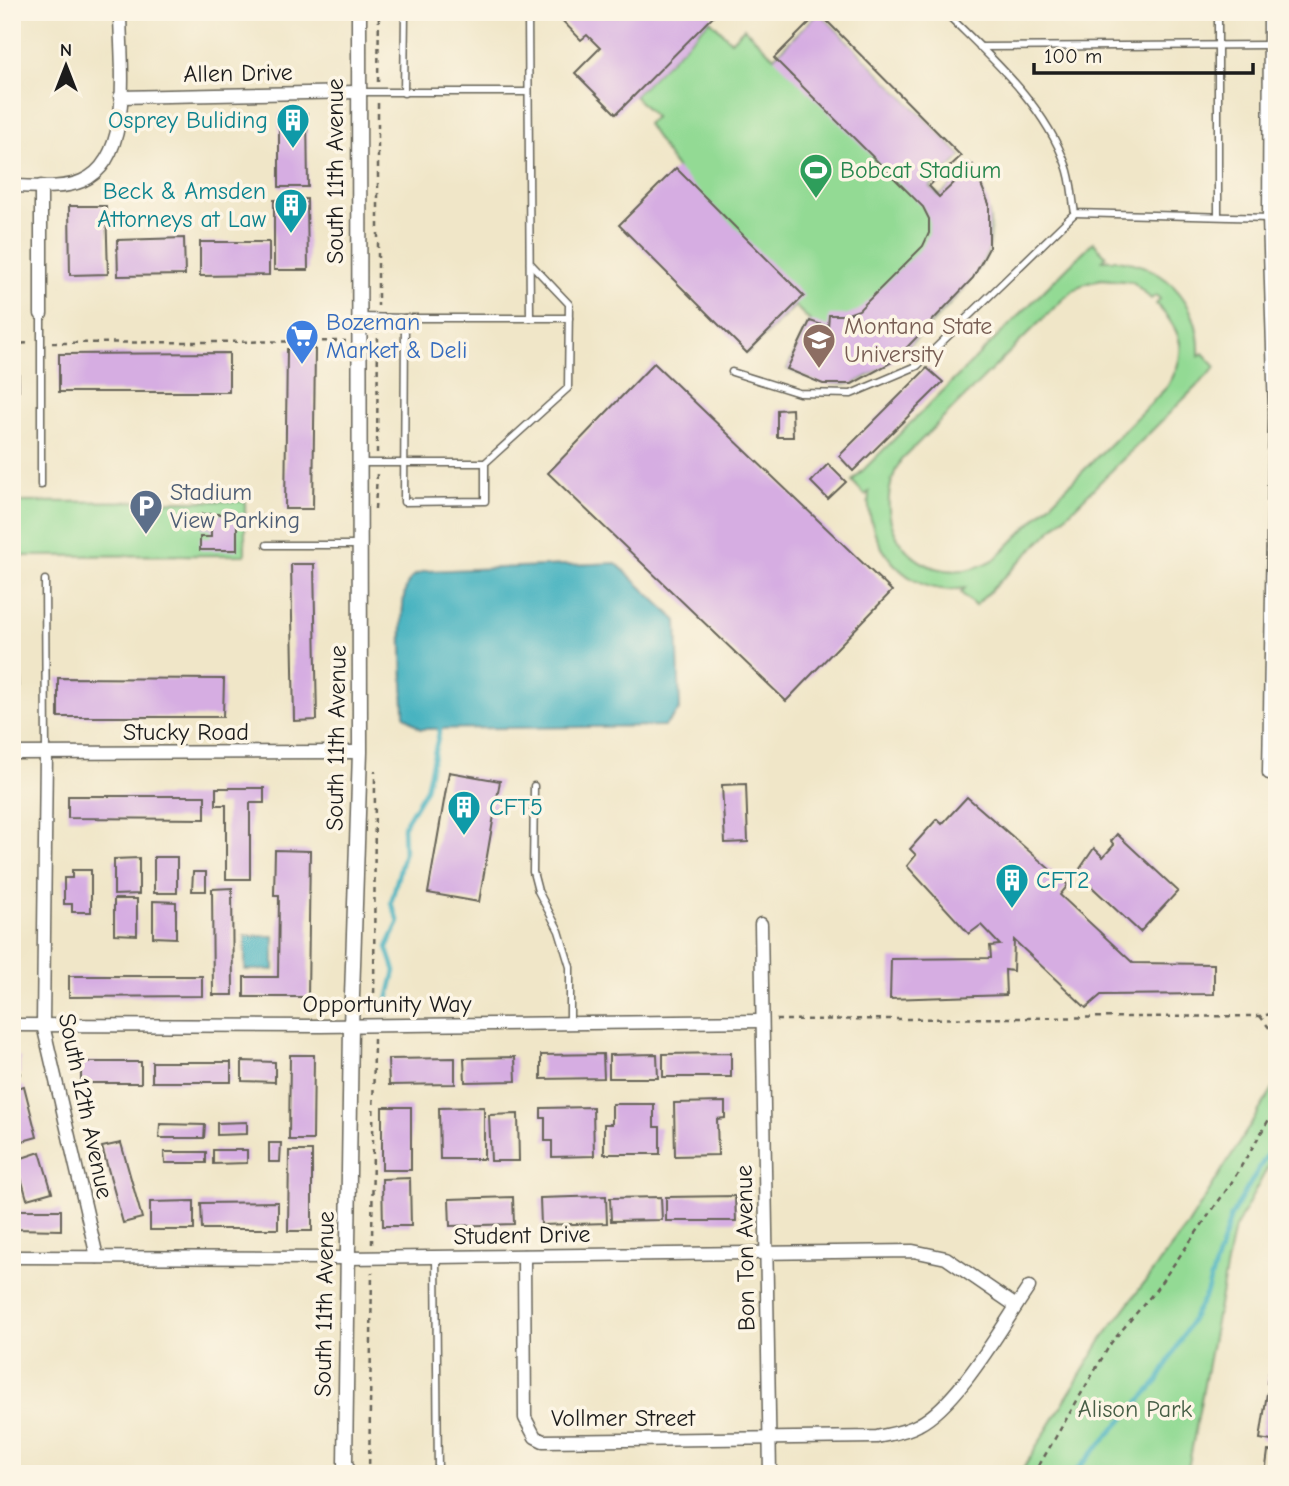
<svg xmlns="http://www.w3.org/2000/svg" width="1289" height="1486" font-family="'Comic Neue',sans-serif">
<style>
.green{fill:#93da94;stroke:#587b58;stroke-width:2;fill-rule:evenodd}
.water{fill:#43b1bf;stroke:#30666e;stroke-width:2}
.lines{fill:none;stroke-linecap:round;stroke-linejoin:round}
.stream{stroke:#43b1bf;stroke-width:4.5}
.building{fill:#d6ade2}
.service-casing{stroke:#666358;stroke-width:9}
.minor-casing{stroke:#666358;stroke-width:15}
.tertiary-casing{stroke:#666358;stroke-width:17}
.path{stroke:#666358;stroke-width:2.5;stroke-dasharray:5 5;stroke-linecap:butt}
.service{stroke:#fff;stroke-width:6}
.minor{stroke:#fff;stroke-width:12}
.tertiary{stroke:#fff;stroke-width:14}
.labels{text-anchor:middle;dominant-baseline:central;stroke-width:7;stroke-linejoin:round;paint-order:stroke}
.street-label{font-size:24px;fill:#1c1c1c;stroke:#fcf5e5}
.culture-label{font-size:24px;fill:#0d838f;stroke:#fcf5e5;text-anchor:end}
.leisure-label{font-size:24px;fill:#27864d;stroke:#fcf5e5;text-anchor:start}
.shop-label{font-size:24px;fill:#366cbe;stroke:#fcf5e5;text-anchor:start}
.education-label{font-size:24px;fill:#785e54;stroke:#fcf5e5;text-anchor:start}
.service-label{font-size:24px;fill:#4e5e75;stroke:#fcf5e5;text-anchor:start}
.park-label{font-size:24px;fill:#465e46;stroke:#fcf5e5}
</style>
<rect width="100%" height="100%" fill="#fcf5e5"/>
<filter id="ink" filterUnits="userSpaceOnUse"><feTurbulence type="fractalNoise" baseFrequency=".0143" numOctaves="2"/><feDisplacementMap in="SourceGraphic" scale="14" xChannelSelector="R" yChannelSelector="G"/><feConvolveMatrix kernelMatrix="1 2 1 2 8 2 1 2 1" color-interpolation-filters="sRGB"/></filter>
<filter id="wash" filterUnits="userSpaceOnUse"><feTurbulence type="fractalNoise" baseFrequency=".00686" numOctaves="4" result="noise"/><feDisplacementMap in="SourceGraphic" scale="28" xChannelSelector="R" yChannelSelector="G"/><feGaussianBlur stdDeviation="1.57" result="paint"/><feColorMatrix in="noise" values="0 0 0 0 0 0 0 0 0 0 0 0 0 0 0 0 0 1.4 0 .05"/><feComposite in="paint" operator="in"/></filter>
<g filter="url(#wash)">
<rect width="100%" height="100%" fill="#f0e6c8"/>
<!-- green -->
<g class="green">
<path d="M819,13L961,156L930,187L940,196L973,165C983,190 995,219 989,248C982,280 882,380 849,384C826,386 808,378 787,369L810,321L795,306L747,353L676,168L647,124L655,117L634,96L710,20L731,41L744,28L774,57Z"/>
<path d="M1093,242L1106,256L1103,260C1159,257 1202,300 1199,356L1203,353L1216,367L975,606L961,593L965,588C909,600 864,544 869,492L865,495L852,481ZM1101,279L1133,282L1151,299L1156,295L1160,299L1156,304C1183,332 1189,353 1167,387L995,559C925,599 861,528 901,460L1063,299L1080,286Z"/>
<path d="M245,501V555L12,556V502Z"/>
<path d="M1277,1082V1150L1233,1232L1187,1474H1020L1104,1336L1188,1225Z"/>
</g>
<!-- water -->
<g class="water">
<path d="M616,563L677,621L680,709L665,726L420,729L404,715C404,688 397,602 408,583C412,575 417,574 426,571Z"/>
<rect x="245" y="936" width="29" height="34"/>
</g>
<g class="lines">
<!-- stream -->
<g class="stream">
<path d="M386,1008L395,971L387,947L399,922L391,903L404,853L403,827L426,789L440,729"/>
<path d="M1073,1474L1158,1381L1206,1294L1231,1216L1277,1138"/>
</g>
</g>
<g id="blocks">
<!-- building -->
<g class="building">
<path d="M554,12H717L616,114L575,73L600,48L587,35L581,40Z"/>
<path d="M819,13L961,156L929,186L939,197L973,165L989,204V248L973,278L894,361L852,384H823L787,369L810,321L828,327L829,315H845L859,310L923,246L929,233V219L923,207L774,58Z"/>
<path d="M279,114H307L308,187H279Z"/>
<path d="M676,168L804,296L747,353L619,225Z"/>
<path d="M307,199L308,270H274V200Z"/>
<path d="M69,206H106L108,274L70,275Z"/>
<rect x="12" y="216" width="8" height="48"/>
<path d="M184,238L185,275L118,276L117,240Z"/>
<path d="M200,242H269V275L200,276Z"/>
<path d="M12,346H18L19,391H12Z"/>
<path d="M287,349H315L313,509H285Z"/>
<path d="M229,353V392H59V354Z"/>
<path d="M654,363L892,591L786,701L548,473Z"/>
<path d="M927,368L943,382L853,471L839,456Z"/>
<path d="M792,409L793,437H777V410Z"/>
<path d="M828,464L846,482L828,499L811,482Z"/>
<path d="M202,514H237V550H200V537H211V528H202Z"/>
<path d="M291,564H314L317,720L294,721Z"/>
<path d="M12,674H18L19,713H12Z"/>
<path d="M58,678L224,679L223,717H58Z"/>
<path d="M449,772L500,781L479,902L428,893Z"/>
<path d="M746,784L748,842L725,843L722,785Z"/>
<path d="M216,788H264V803H250V879H226V805H216Z"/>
<path d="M68,796H205V819L68,818Z"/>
<path d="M967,797L1068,885L1060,895L1133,963L1214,964V994L1101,995L1086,1008L1014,940L1013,971L1005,970L1006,995L890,999L891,959L991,958L990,946L1000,945L981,925L969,934L907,866L916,855L910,849L937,819L942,824Z"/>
<path d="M1117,834L1178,891L1140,932L1077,873L1094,848L1103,857L1114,845L1111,841Z"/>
<path d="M275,850L310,851L308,997H244V977H278L279,895H274Z"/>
<rect x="154" y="857" width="23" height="36"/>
<path d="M139,858V894L114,895V859Z"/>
<path d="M72,870H91V912H72V904H64V878H72Z"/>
<path d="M193,872H206V891H192Z"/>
<path d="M232,888L233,995H213L212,889Z"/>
<path d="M114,899H137V935L114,934Z"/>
<path d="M153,901L176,902V938L153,937Z"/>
<path d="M69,976H202V996L69,997Z"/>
<path d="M731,1053V1077H663V1054Z"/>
<path d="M603,1054L604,1078L541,1079V1055Z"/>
<path d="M657,1054L658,1078H609V1055Z"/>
<path d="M290,1055H314L313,1140H289Z"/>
<rect x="12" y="1057" width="8" height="17"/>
<path d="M515,1057L516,1081L465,1082L464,1058Z"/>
<path d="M455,1058V1084L389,1085L388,1059Z"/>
<path d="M242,1061L275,1062V1082L242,1081Z"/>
<rect x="81" y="1062" width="60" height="21"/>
<rect x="152" y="1062" width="79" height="20"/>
<path d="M24,1086L37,1137L12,1144V1089Z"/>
<path d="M725,1102V1118L717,1119L718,1155L675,1156L674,1103Z"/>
<path d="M612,1104H654V1127H660V1154H604V1124H612Z"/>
<rect x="382" y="1107" width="29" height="63"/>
<path d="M484,1107V1159H440L439,1108Z"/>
<path d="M593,1107L594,1156L552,1157V1141H545V1118H541V1108Z"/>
<path d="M518,1114L519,1161H491L489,1115Z"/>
<path d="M247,1122V1134L217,1135V1123Z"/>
<path d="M160,1124L205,1125L204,1138H159Z"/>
<path d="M121,1143L142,1218L123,1223L102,1147Z"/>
<path d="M269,1143H281L280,1162H269Z"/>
<path d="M213,1150H247V1163L213,1164Z"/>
<path d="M289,1151H312V1231H288Z"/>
<path d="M40,1152L52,1192L27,1199L16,1160Z"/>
<path d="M164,1152H206V1163H165Z"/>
<path d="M410,1178L411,1226H383L382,1179Z"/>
<path d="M606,1196L607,1223L541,1225L540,1198Z"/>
<path d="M735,1196L736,1221H666V1197Z"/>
<path d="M513,1197L514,1224L450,1226L449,1199Z"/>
<path d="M661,1197L662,1220L611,1221L610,1198Z"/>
<path d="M194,1201V1230H150V1202Z"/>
<path d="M278,1202V1229H202L201,1203Z"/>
<path d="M12,1210H61V1230L14,1229Z"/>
<path d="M1273,1350L1277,1351V1384L1267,1383Z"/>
<path d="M1267,1393L1277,1394V1442L1260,1439Z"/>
<path d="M1268,1451L1277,1452V1474H1265Z"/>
</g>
</g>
</g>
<g filter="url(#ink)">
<use href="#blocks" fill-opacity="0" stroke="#666358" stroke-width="2"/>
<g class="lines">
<defs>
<g id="service">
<path d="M528,12L530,318"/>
<path d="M945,12C991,58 1043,102 1066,165C1072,180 1072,198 1075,213L1269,218"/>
<path d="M1218,12V216"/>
<path d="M980,47L1270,45"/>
<path d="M358,92H528"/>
<path d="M404,93L405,12"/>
<path d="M360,317L405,318"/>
<path d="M732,372L799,393L851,394L917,366L1075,213"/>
<path d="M361,463H485L568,388L569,304L530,263"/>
<path d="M485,463V501L404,502L405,318H569"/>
<path d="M41,485V314"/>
<path d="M267,545H359"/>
<path d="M45,580L46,753"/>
<path d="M534,786L533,872L538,891L559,931L570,967V1023"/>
<path d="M436,1257L438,1474"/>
</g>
<g id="minor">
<path d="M120,97L357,92"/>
<path d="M12,186C34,186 61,190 82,181C135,159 120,59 120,12"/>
<path d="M41,186V314"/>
<path d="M12,753L360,752"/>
<path d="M46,753L43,1025L97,1257"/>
<path d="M1269,773L1275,413L1269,218L1270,12"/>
<path d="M761,924L770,1474"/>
<path d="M12,1025L320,1026L762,1021"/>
<path d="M524,1256L525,1418L535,1437L543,1441L877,1437C890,1434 906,1432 918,1425C959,1404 1002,1326 1029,1287"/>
<path d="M12,1257L347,1258L913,1251L946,1258L1016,1306"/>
</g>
<path id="tertiary" d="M349,1474L345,1463L351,1026L360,752L359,12"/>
</defs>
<!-- service casing -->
<use href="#service" class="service-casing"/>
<!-- minor casing -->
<use href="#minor" class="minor-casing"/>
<!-- tertiary casing -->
<use href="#tertiary" class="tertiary-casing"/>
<!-- path -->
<g class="path">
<path d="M378,82L379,12"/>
<path d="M378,103V306"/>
<path d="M52,343L346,341"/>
<path d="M12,344L31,343"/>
<path d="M377,453L378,327"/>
<path d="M375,509L377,474"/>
<path d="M374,1013L375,771"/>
<path d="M1260,1016L1277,1038"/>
<path d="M776,1020L1260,1016L1277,1013"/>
<path d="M372,1244L374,1037"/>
<path d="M369,1474L372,1272"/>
<path d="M1034,1474L1111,1343L1155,1291L1230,1185L1277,1106"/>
</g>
<!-- service -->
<use href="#service" class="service"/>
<!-- minor -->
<use href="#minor" class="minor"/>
<!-- tertiary -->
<use href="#tertiary" class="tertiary"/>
</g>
</g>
<!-- icons -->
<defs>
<symbol id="building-pin" viewBox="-11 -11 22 30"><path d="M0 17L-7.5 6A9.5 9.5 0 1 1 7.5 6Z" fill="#0f9aa8" stroke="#fcf5e5"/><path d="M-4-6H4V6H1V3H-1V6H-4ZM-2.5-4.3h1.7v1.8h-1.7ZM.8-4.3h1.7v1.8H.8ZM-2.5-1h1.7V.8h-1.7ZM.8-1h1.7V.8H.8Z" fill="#fff"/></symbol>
<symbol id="stadium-pin" viewBox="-11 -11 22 30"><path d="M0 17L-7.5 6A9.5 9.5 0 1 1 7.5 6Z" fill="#2e9e5b" stroke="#fcf5e5"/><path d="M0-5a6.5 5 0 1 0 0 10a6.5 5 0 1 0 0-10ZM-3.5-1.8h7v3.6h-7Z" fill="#fff"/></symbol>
<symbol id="supermarket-pin" viewBox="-11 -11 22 30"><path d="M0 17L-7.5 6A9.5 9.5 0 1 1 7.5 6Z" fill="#3f7fe0" stroke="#fcf5e5"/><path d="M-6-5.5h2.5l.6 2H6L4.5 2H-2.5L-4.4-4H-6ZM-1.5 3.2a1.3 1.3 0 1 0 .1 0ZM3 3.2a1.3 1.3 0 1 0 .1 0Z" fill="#fff"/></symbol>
<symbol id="university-pin" viewBox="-11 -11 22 30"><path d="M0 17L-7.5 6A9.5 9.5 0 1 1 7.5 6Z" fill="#8d6e63" stroke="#fcf5e5"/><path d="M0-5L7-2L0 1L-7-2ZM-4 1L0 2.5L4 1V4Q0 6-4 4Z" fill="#fff"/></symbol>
<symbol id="parking-pin" viewBox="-11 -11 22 30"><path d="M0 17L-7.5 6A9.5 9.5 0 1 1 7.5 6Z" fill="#5c6f8a" stroke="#fcf5e5"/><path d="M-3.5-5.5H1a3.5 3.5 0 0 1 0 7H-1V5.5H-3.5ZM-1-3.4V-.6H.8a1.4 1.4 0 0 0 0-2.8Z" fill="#fff"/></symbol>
</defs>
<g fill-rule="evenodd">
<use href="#building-pin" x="274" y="101" width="38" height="52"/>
<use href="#stadium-pin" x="797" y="151" width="38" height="52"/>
<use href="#building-pin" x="272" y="186" width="38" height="52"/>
<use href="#supermarket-pin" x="283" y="317" width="38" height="52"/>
<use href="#university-pin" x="800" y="321" width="38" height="52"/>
<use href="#parking-pin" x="127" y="487" width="38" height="52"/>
<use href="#building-pin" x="445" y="788" width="38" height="52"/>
<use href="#building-pin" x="993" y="861" width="38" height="52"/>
</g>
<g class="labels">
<!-- street labels -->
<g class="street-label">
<text transform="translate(238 73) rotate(-1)">Allen Drive</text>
<text transform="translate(335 171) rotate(-90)">South 11th Avenue</text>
<text x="186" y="732">Stucky Road</text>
<text transform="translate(336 738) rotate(-89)">South 11th Avenue</text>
<text x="387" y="1004">Opportunity Way</text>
<text transform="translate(86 1106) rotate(78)">South 12th Avenue</text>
<text transform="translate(522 1235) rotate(-1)">Student Drive</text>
<text transform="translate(745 1248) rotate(-91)">Bon Ton Avenue</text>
<text transform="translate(324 1304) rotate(-89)">South 11th Avenue</text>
<text x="623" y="1418">Vollmer Street</text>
</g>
<!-- culture labels -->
<g class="culture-label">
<text x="268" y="120">Osprey Buliding</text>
<text x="266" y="191">Beck &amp; Amsden<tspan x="266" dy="28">Attorneys at Law</tspan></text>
<text x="489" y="807" text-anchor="start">CFT5</text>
<text x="1036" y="880" text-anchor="start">CFT2</text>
</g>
<!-- leisure labels -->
<g class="leisure-label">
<text x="840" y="170">Bobcat Stadium</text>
</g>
<!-- shop labels -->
<g class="shop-label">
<text x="326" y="322">Bozeman<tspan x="326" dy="28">Market &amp; Deli</tspan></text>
</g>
<!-- education labels -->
<g class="education-label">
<text x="844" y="326">Montana State<tspan x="844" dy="28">University</tspan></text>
</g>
<!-- service labels -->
<g class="service-label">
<text x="170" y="492">Stadium<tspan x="170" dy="28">View Parking</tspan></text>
</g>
<!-- park labels -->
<g class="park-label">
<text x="1135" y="1409">Alison Park</text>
</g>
</g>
<!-- margin -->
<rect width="1289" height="1486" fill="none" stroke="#fcf5e5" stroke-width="42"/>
<!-- north arrow -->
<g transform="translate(66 66)" stroke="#fcf5e5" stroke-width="5" paint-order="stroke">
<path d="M0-5L12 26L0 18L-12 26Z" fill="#1c1c1c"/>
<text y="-10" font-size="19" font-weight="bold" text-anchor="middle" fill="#1c1c1c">N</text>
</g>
<!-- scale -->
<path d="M1034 63v10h219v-10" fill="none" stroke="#1c1c1c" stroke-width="3.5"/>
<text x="1044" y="63" font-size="21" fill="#1c1c1c" stroke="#fcf5e5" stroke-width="5" paint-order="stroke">100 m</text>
</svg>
